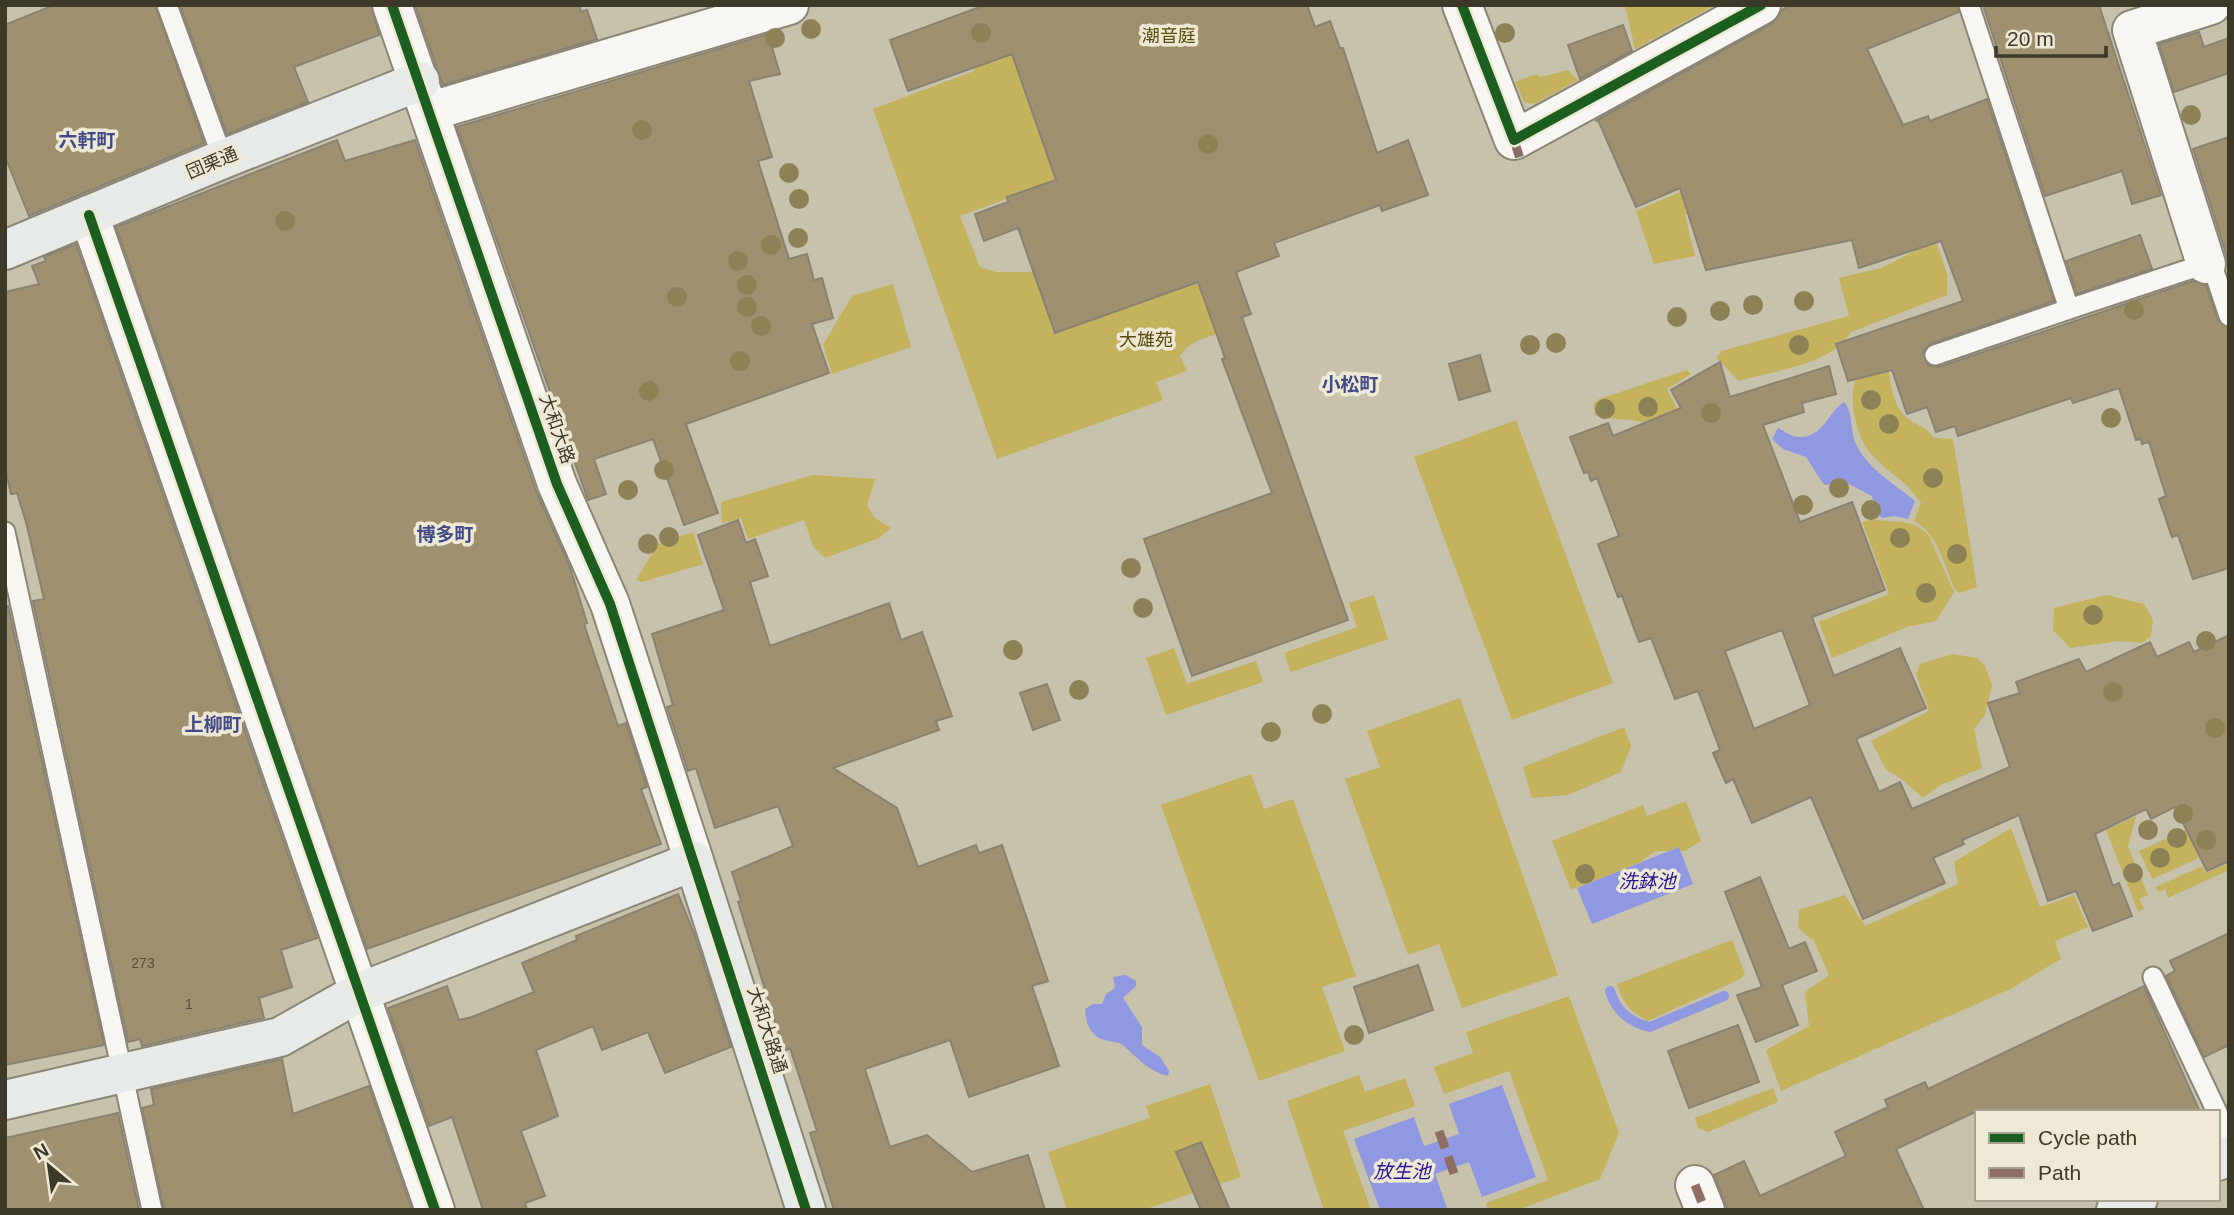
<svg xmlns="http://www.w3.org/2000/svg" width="2234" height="1215" font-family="Helvetica,'Noto Sans JP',sans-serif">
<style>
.green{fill:#c4b25d;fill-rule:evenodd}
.water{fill:#9098e1}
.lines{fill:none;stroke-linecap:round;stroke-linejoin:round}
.stream{stroke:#9098e1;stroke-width:10}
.building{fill:#9f916f;stroke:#898373;stroke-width:2;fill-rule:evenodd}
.lane-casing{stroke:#8a8675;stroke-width:23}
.street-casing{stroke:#8a8675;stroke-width:42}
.secondary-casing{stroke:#8a8675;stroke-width:42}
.lane{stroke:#f7f6f3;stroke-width:19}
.street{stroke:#f7f6f3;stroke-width:38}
.secondary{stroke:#e6eae8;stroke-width:38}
.quiet{stroke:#8d6e63;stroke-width:9;stroke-dasharray:18 9;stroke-linecap:butt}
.cycleway-casing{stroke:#eee9d5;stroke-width:15}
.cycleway{stroke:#1b5e20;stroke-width:10}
.tree{fill:#8c8256}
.labels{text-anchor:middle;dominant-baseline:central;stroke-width:7;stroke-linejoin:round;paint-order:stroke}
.number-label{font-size:14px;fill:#564f3a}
.park-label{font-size:18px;fill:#5b4d0f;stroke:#eee9d5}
.street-label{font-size:18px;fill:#3d3929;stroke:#eee9d5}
.neighbourhood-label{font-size:19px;font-weight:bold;fill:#414a86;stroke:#eee9d5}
.water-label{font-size:19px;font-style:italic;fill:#28129b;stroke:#eee9d5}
</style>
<rect width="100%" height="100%" fill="#c7c2ac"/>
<!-- green -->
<g class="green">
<path d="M1025,5L1152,146L960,216L980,267L996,272H1033L1055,333L1198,282L1217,334C1202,339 1189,342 1180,356L1187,371L1156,382L1163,400L997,459L873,109L974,71L958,30ZM1059,96L1071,129L1041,139L1030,107Z"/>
<path d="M1625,5H1715L1635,49Z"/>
<path d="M1568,70L1578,80L1534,104L1524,102L1515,82L1536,74L1541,77Z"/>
<path d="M1896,134L1947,273V295L1851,332C1834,364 1773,371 1739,381L1716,358L1722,351L1849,316L1839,278L1881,268L1915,251Z"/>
<path d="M1680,192L1704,198L1708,208L1685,215L1695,256L1654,264L1636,211Z"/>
<path d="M893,284L911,347L832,374L823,345L852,296Z"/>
<path d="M1886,357C1890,374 1891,402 1904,415C1913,425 1921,422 1934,438L1953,439L1977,587L1959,593L1954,588C1945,566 1937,532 1914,521L1921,503C1908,481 1883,470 1868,450C1854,431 1845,386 1862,369C1867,363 1878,360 1886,357Z"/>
<path d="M1687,370L1691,374L1667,389L1682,418L1650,426C1631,415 1613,423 1595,415L1593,404L1599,399Z"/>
<path d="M1516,420L1613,683L1512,720L1414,457Z"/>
<path d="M813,475L875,479L867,506L875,518L891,528L879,538L825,558L814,548L804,520L748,539L741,518L722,523L721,502Z"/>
<path d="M1872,519C1893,524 1913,517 1929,536L1954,592L1936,621L1907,627L1832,658L1819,622L1889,594L1862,522Z"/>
<path d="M693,532L703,564L642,582L636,580L658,544Z"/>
<path d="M1374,595L1388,639L1291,672L1284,653L1357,627L1349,603Z"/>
<path d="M2107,595L2144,604L2153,620L2151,636L2142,643L2118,641L2070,648L2053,630L2054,608Z"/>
<path d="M1174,648L1187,684L1256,661L1263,682L1166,715L1146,658Z"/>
<path d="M1953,654L1977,658L1985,666L1992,685L1985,715L1974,729L1982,768L1941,785L1923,798L1898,776L1887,771L1871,741L1929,711L1916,674L1920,664Z"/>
<path d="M1460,698L1558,975L1462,1008L1439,944L1408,955L1345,779L1380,767L1367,731Z"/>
<path d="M1624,727L1631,746L1621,772L1568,795L1532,798L1523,767Z"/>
<path d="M1251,774L1264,809L1293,799L1356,976L1322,987L1345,1051L1259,1081L1161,805Z"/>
<path d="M1686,801L1701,841L1685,851H1655L1639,863L1571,890L1552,841L1643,805L1647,816Z"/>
<path d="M2136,816L2128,847L2148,895L2139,899L2144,909L2138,911L2106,830Z"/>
<path d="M2194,826L2215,841L2195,849L2199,858L2152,879L2139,851Z"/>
<path d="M2011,828L2040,907L2074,895L2088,927L2055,941L2061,959L2010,989L1781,1091L1766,1050L1809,1026L1805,992L1829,975L1814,941L1798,928L1799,910L1845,895L1865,926L1958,884L1954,862Z"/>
<path d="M2229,863V870L2168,898L2165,889L2158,892L2156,887L2202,866L2206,873Z"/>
<path d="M1732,940L1745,974L1740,979L1648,1021C1630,1012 1623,1003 1617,984Z"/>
<path d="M1569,996L1619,1133L1600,1179L1517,1210H1488L1486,1203L1548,1180L1509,1071L1444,1094L1434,1067L1473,1053L1466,1032Z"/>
<path d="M1359,1075L1365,1092L1405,1078L1415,1106L1343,1131L1371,1210H1324L1287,1101Z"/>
<path d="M1210,1084L1241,1177L1143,1210H1067L1048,1152L1150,1118L1146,1106Z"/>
<path d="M1773,1088L1778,1102L1708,1132L1698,1128L1695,1118Z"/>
</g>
<!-- water -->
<g class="water">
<path d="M1844,402C1853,412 1850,431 1856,444C1867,469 1895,484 1915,501L1908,519L1894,516L1882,518L1875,511L1872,496L1845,482L1824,485L1806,457L1783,449L1772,439L1778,428C1784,431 1792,437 1799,437C1822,439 1829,411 1844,402Z"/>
<path d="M1679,847L1693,884L1592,924L1577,888Z"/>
<path d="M1126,975L1136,981V986L1123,998L1142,1027V1045L1160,1057L1169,1071L1168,1076C1150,1072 1136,1057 1124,1046C1116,1039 1104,1044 1094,1034C1086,1025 1086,1019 1085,1009L1093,1004H1102L1106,994L1115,988L1113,977Z"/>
<path d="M1502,1085L1536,1177L1482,1197L1469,1162L1435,1174L1447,1208L1380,1210L1354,1139L1414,1117L1424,1146L1459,1134L1449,1104Z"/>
</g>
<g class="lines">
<!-- stream -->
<path class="stream" d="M1610,991C1616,1011 1631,1023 1650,1027L1724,996"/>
</g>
<!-- building -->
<g class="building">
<path d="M54,5H155L204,143L29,216L5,156V25Z"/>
<path d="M180,5H371L379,35L294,67L308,102L227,134Z"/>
<path d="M415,5H579L581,12L587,10L597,39L443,85Z"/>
<path d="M985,5H1307L1315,27L1330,21L1340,48H1343L1377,153L1408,140L1428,195L1382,211L1380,205L1274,243L1279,256L1236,272L1251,314L1242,317L1348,620L1192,676L1144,539L1272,493L1222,359L1225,358L1198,282L1055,333L1018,228L984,241L975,214L1008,202L1007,197L1056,180L1012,54L908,91L890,40Z"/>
<path d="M1790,5H1957L1959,12L1867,49L1903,125L1928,116L1930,121L1987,99L2054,301L1930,344L1923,353L1928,365L1939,367L2193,281L2206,285L2218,320L2229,328V568L2193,579L2178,535L2172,537L2159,499L2166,496L2149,442L2142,444L2141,439L2136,440L2119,388L2073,403L2071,398L1958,436L1955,426L1936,432L1927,407L1907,414L1892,370L1848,381L1836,344L1963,301L1941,241L1859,268L1852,240L1706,270L1680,188L1636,207L1598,120L1595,121L1771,24L1782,10Z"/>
<path d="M1983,5H2099L2161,195L2132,204L2122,171L2045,196Z"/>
<path d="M1623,25L1632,51L1580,79L1568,45Z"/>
<path d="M2199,32L2204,47L2229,38V73L2174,92L2159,44Z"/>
<path d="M768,34L780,74L749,81L772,157L758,161L789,259L807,254L814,280L822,278L833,318L812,324L829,373L686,424L718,513L684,525L653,439L594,459L606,494L588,500L457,127Z"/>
<path d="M2229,137V277L2227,257L2193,149Z"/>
<path d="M337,140L345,161L415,140L536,491L570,567L587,623L584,624L618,726L626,723L647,787L641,789L661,844L367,949L116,227Z"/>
<path d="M2140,235L2152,269L2077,294L2066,261Z"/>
<path d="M76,244L317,938L281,950L292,987L259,998L264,1018L142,1046L140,1039L128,1042L33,601L44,599L26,522L17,493L11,494L5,468V292L39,284L32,266L46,261L44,257Z"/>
<path d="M1480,355L1490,391L1459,400L1449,364Z"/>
<path d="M1720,362L1730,397L1829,366L1836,394L1802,403L1804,412L1763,425L1800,522L1852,502L1885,590L1812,617L1834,676L1900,648L1926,708L1856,739L1879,792L1900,782L1912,809L2010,767L1988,703L2020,693L2016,682L2079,659L2086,672L2150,642L2157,657L2189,642L2194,652L2229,635V861L2207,871L2175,807L2151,819L2146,809L2095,834L2113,886L2119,883L2132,916L2093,931L2076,891L2048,901L2019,815L1962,840L1964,844L1933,858L1945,883L1863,919L1811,797L1752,823L1733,779L1726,783L1713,753L1720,750L1698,691L1675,699L1651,638L1639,642L1622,596L1618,597L1598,544L1619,536L1597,478L1591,481L1588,472L1584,473L1570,437L1608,423L1613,436L1681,408L1671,390ZM1782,630L1810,705L1754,729L1725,651Z"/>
<path d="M738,520L746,543L755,539L768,576L750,582L770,646L889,603L901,640L922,632L952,716L936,721L939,730L833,768L897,808L918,867L976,845L979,853L1002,845L1048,981L1032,986L1059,1066L969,1097L950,1040L865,1069L890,1147L927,1135L972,1172L1028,1155L1045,1210H834L810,1133L817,1131L790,1048L786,1050L777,1028L738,902L741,901L732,872L793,846L778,806L715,828L696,768L688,771L667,707L673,705L652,634L724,610L698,535Z"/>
<path d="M5,606H8L104,1045L5,1065Z"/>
<path d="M1047,684L1060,720L1033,730L1020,693Z"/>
<path d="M1760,877L1789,949L1805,942L1817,971L1782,985L1798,1025L1756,1042L1737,995L1762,987L1725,892Z"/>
<path d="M678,894L694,933L731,1047L665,1073L648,1032L602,1050L593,1026L536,1050L558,1116L521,1131L545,1196L525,1203L527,1210H483L452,1117L429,1126L388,1008L447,986L459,1020L472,1017L534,992L522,963L577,940L576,936Z"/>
<path d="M2229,933V1045L2204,1057L2166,976L2175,971L2170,961Z"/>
<path d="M1418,965L1433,1010L1369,1033L1354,987Z"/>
<path d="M2144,986L2200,1112H1975L1896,1149L1924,1210H1728L1714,1175L1744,1161L1760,1196L1846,1156L1835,1132L1888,1107L1885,1100L1925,1082L1928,1089Z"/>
<path d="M1738,1025L1759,1082L1689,1108L1668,1051Z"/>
<path d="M282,1059L293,1114L369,1086L412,1210H164L142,1108L154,1105L151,1089Z"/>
<path d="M118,1113L139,1210H5V1138Z"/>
<path d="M1201,1142L1230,1210H1201L1176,1152Z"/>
</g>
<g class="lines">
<defs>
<g id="lane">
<path d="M167,5L223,159"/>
<path d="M1969,5L2069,309L2211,262L2229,316"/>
<path d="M1935,355L2069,309"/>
<path d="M5,532L152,1210"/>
<path d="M2153,977L2217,1112"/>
<path d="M2218,1115L2229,1137"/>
</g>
<g id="street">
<path d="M392,5L557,484L610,604L694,861"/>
<path d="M1462,5L1514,140L1761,5"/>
<path d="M431,111L789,5"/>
<path d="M89,215L435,1210"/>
<path d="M2206,264L2132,30L2211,5"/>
<path d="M1695,1185L1705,1210"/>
</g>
<g id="secondary">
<path d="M5,250L223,159L420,81"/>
<path d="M5,1100L280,1037L358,993L694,861L806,1210"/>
<path d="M2218,1161L2229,1156"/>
<path d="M2116,1210L2138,1199"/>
</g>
</defs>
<!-- lane casing -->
<use href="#lane" class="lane-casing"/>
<!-- street casing -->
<use href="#street" class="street-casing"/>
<!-- secondary casing -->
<use href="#secondary" class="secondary-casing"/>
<!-- lane -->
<use href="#lane" class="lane"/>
<!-- street -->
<use href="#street" class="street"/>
<!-- secondary -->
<use href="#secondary" class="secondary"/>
<!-- quiet -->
<g class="quiet">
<path d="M1514,140L1522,165"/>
<path d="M1439,1131L1456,1179"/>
<path d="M1695,1185L1705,1210"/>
</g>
<defs>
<g id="cycleway">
<path d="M392,5L557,484L610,604L806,1210"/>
<path d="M1462,5L1514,140L1761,5"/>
<path d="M89,215L435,1210"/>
</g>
</defs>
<!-- cycleway casing -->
<use href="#cycleway" class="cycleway-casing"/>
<!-- cycleway -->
<use href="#cycleway" class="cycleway"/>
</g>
<!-- trees -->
<g class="tree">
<circle cx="811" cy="29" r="10"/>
<circle cx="981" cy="33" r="10"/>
<circle cx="1505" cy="33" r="10"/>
<circle cx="775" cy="38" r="10"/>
<circle cx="2191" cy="115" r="10"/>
<circle cx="642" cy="130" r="10"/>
<circle cx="1208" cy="144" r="10"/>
<circle cx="789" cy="173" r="10"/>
<circle cx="799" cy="199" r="10"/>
<circle cx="285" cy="221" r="10"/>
<circle cx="798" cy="238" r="10"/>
<circle cx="771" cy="245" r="10"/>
<circle cx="738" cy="261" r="10"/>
<circle cx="747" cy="285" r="10"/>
<circle cx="677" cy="297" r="10"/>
<circle cx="1804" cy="301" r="10"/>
<circle cx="1753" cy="305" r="10"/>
<circle cx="747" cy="307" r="10"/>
<circle cx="2134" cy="310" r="10"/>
<circle cx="1720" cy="311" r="10"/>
<circle cx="1677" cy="317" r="10"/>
<circle cx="761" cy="326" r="10"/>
<circle cx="1556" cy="343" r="10"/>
<circle cx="1530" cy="345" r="10"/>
<circle cx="1799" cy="345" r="10"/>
<circle cx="740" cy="361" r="10"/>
<circle cx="649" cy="391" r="10"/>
<circle cx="1871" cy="400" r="10"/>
<circle cx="1648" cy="407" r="10"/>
<circle cx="1605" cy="409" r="10"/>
<circle cx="1711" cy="413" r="10"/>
<circle cx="2111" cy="418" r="10"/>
<circle cx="1889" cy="424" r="10"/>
<circle cx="664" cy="470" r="10"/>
<circle cx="1933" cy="478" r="10"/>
<circle cx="1839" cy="488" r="10"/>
<circle cx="628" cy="490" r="10"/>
<circle cx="1803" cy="505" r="10"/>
<circle cx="1871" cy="510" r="10"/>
<circle cx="669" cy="537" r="10"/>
<circle cx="1900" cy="538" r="10"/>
<circle cx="648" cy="544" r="10"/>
<circle cx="1957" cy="554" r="10"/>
<circle cx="1131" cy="568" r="10"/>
<circle cx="1926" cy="593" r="10"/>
<circle cx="1143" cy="608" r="10"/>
<circle cx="2093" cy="615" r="10"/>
<circle cx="2206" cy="641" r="10"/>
<circle cx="1013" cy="650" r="10"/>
<circle cx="1079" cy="690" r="10"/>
<circle cx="2113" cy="692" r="10"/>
<circle cx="1322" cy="714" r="10"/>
<circle cx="2215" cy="728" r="10"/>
<circle cx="1271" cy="732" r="10"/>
<circle cx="2183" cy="814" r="10"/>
<circle cx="2148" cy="830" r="10"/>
<circle cx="2177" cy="838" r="10"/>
<circle cx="2206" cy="840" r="10"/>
<circle cx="2160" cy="858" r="10"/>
<circle cx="2133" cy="873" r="10"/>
<circle cx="1585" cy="874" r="10"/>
<circle cx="1354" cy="1035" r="10"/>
</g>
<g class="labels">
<!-- number labels -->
<g class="number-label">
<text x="143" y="963">273</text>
<text x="189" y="1004">1</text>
</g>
<!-- park labels -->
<g class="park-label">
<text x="1169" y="36">潮音庭</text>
<text x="1146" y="340">大雄苑</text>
</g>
<!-- street labels -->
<g class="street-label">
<text transform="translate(212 163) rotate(-23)">団栗通</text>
<text transform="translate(557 429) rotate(71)">大和大路</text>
<text transform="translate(767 1030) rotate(72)">大和大路通</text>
</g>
<!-- neighbourhood labels -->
<g class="neighbourhood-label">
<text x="87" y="140">六軒町</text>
<text x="1350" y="384">小松町</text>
<text x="445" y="534">博多町</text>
<text x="213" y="724">上柳町</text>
</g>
<!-- water labels -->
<g class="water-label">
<text x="1647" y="881">洗鉢池</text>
<text x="1402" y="1171">放生池</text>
</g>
</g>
<!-- border -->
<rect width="2234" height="1215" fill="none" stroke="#3d3929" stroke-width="14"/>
<!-- legend -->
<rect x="1975" y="1110" width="245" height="91" fill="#eee9d5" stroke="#a7a390" stroke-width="2"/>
<rect x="1989" y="1133" width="35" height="10" fill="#1b5e20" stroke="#a7a390" stroke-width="2"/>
<text x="2038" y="1145" font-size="21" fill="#3d3929">Cycle path</text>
<rect x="1989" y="1168" width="35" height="10" fill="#8d6e63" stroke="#a7a390" stroke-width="2"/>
<text x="2038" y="1180" font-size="21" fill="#3d3929">Path</text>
<!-- north arrow -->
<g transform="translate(49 1166) rotate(331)" stroke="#eee9d5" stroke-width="5" paint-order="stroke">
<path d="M0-5L12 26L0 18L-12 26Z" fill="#3d3929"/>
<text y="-10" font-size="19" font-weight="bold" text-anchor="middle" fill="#3d3929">N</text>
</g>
<!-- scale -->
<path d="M1996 46v10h110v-10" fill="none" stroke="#3d3929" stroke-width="3.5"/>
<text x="2007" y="46" font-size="21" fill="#3d3929" stroke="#eee9d5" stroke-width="5" paint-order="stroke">20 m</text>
</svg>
